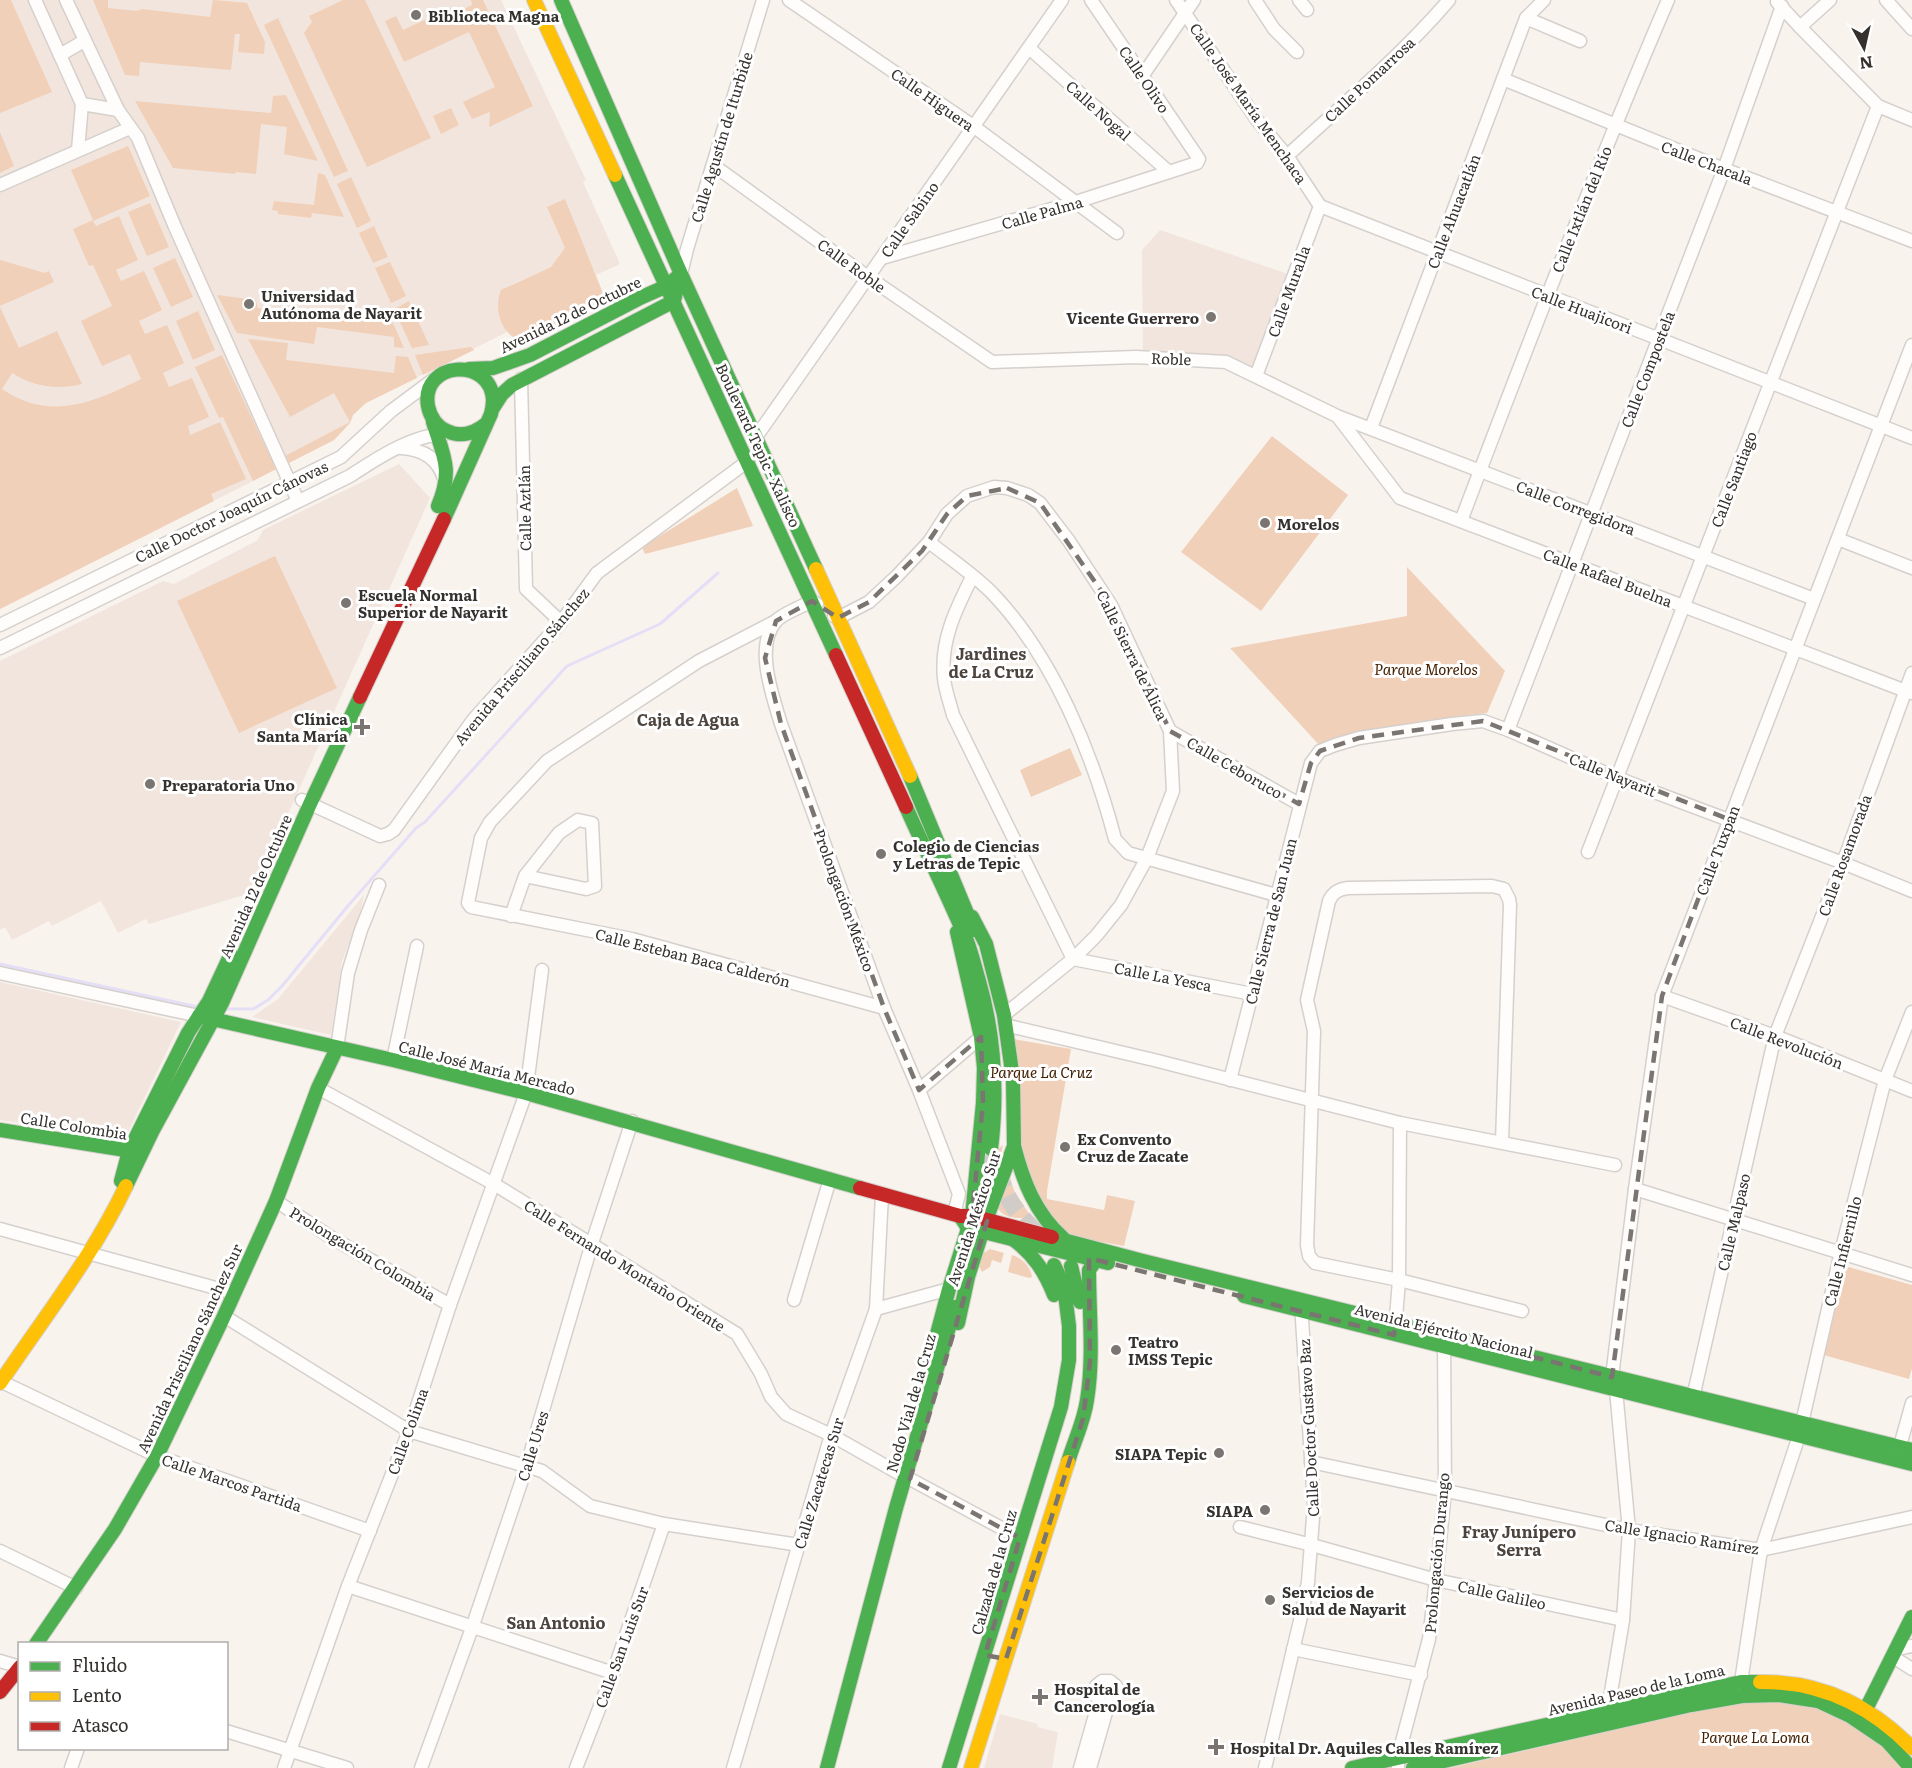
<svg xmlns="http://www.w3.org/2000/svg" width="1912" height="1768" font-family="Literata,serif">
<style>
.built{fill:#f2e5dd}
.green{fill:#f1d0b9}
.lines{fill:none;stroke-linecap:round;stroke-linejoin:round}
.stream{stroke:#e4dff7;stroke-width:3}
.primary-tunnel{stroke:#d2ccc8;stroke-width:18;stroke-dasharray:18 9;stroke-linecap:butt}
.street-casing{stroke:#d5d0cc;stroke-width:15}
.fast-casing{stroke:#d5d0cc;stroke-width:16}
.slow-casing{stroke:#d5d0cc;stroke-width:16}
.jam-casing{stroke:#d5d0cc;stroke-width:16}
.street{stroke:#fefdfc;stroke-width:12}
.fast{stroke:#4caf50;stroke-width:14}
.slow{stroke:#ffc107;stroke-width:14}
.jam{stroke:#c62828;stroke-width:14}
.marked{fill:none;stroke:#7a7571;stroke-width:4.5;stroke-dasharray:12 8;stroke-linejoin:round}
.poi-dot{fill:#7a7571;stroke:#fff;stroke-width:2}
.labels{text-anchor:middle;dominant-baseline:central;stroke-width:6;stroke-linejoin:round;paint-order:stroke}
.poi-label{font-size:15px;font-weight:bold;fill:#35312e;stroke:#fff;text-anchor:start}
.street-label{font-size:15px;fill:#35312e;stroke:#fff}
.park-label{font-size:15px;font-style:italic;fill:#432002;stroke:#fff}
.neighbourhood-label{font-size:16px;font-weight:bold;fill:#4d443e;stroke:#fff}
</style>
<rect width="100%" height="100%" fill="#f9f3ee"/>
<!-- built -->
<g class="built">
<path d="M0,0H501L586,180L583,182L620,264L596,275L586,251L509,286L501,320L507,332L366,403L353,415L350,423L334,440L0,609Z"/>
<path d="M1160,230L1294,276L1256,376L1226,362L1143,357L1142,250Z"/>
<path d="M399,464L430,498L253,892L149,924L146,919L118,933L101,901L52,926L49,921L12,940L5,927L0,930V661L163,581L174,584L258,540L263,530Z"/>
<path d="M364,895L361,910L342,962L331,1035L252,1017L278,999Z"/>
<path d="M0,982L181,1022L125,1138L0,1120Z"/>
<path d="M1000,1714L1038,1724L1037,1727L1058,1732L1052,1768H984Z"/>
</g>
<!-- green -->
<g class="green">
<path d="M0,0H11L52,92L0,113Z"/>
<path d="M93,0H108V8L137,11L142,9L210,17L213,0L247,3L265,42L264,54L238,52L240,34H235L231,70L140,62L139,76L125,75Z"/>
<path d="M343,0H365L431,138L367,167L304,33L312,22L309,16Z"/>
<path d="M471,0H483L533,106L489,127L490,112L472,119L463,102L495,87L469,32L404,62L385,21L396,16L403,30L451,8L454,14L472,5Z"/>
<path d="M278,18L348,171L334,177L264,25Z"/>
<path d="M286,95L318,161L284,154L287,127L261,124L256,174L236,172L235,174L173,168L135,101L271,113L273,96Z"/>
<path d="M451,108L459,125L441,134L433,116Z"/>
<path d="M0,132L14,166L0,173Z"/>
<path d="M128,146L150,196L93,221L96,226L119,216L138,260L116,270L121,281L144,271L162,310L139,321L145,334L167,325L184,363L163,373L169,387L192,378L209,417L188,426L190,435L220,422L246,479L211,494L214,501L0,609V307L19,348L57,331L82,384C57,390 34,387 12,373L2,389C50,422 95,402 141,379L130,354L102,366L81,321L112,306L93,265L89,266L73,229L93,220L71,170Z"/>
<path d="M318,173L325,175L344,217L312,213L311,218L278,214V211L272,210L274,201L314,205Z"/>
<path d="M351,177L371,221L357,228L337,184Z"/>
<path d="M565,199L605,298L596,307L529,343C504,341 492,312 501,290L551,267L565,248L547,207Z"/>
<path d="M150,203L169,247L147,256L128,212Z"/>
<path d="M374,226L388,257L373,263L359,233Z"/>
<path d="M175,258L193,297L171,307L153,268Z"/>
<path d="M0,260L45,273L49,271L54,282L0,306Z"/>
<path d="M390,262L406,296L391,303L375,268Z"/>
<path d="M217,295L256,300L258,308L367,321H371L372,311L387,313V322L393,323L404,348L394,347V337L317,327L314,344L237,333Z"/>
<path d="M409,301L429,345L412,348L394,309Z"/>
<path d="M198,311L215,350L193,360L176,321Z"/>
<path d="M248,339L288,343L286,360L394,373L396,356L408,357L417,378L366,403L353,415L350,423L334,440L289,463L285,456L350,422L334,393L290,417Z"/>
<path d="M471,347L474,350L423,375L415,355Z"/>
<path d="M222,355L276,469L253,481L223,417L219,418L195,367Z"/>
<path d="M1272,436L1348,495L1261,611L1181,552Z"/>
<path d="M737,488L753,526L645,554L642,547Z"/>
<path d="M275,556L337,688L239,733L177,601Z"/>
<path d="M1407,567L1505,671L1487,713L1467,715L1321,747L1230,648L1407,616Z"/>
<path d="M1070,748L1082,775L1031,797L1020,770Z"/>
<path d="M1013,1039L1071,1049L1047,1191V1199L1104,1210L1107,1195L1135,1201L1124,1246L1071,1236L1025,1193Z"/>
<path d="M1003,1145L1000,1159L982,1210H980L983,1148L998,1149Z"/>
<path d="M1010,1178L1015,1193L1030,1215L1027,1219C1013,1217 1006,1219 997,1208Z"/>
<path d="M990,1249L1004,1253L1001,1263L992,1260L990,1267L982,1272L979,1266L982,1254Z"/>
<path d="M1012,1255C1022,1258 1031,1267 1032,1277L1029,1278L1008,1272Z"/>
<path d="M1845,1266L1912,1285V1368L1909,1379L1820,1354Z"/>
<path d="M1750,1702H1785L1820,1709L1852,1724L1880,1742L1905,1768H1450L1706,1709Z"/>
</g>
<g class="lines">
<!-- stream -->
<g class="stream">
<path d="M0,964L198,1007"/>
<path d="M226,1009H253L268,1000L282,986L347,907L416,828L425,822L567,666L660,624L718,573"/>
</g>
<!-- primary-tunnel -->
<g class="primary-tunnel">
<path d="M998,1171C1004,1199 1021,1218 1041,1238"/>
<path d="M976,1223L991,1154"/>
</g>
<defs>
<g id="street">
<path d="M35,0L82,104L118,110"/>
<path d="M66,0L118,110L138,138L175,227L298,501"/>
<path d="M789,0L973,126L1117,233"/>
<path d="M1176,0L1257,120L1287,156L1320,206"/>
<path d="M1255,0L1274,29L1297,52"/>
<path d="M1299,0L1307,10"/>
<path d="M1886,0L1912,29"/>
<path d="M1777,2L1800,27L1878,106L1912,120"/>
<path d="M1526,18L1580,41"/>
<path d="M1800,27L1830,0"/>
<path d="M1029,48L1169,172"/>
<path d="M60,55L84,41"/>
<path d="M1143,75L1194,0"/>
<path d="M1503,79L1724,169L1912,241"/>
<path d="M78,150L82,104"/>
<path d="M1287,156C1342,105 1400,57 1449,0"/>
<path d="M713,165L868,277L992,362L1136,357L1226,362L1337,416L1814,599"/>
<path d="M0,185L130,128"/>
<path d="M1320,206L1912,438"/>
<path d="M882,258L1076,202L1197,163L1199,159L1091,0"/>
<path d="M681,274L687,249L763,0"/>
<path d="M1256,376L1320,206"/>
<path d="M521,379L526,589L561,622"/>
<path d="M1338,417L1400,498L1911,693"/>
<path d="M1371,428L1526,18L1544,0"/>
<path d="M756,437L1062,0"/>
<path d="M401,448C422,449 438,458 444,479"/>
<path d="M1461,521C1527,346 1594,172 1668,0"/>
<path d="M1838,539L1912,568"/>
<path d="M929,542C949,558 976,576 993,594C1054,658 1093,755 1115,839L1128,853L1276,895"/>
<path d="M972,577C956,609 940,641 944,678C945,690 950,703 953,715L1073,959L1252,994"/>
<path d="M817,604L812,601C803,606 782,614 776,621C754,646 773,697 781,724L884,1008L919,1090L959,1194L954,1214"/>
<path d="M834,616L838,618L869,602L897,576L929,542L947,514L967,496L994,487L1007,488L1028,495L1040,503L1069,541L1111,605L1170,731L1173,791L1147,858L1121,905L1096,936L1073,959L1004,1015"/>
<path d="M776,621L699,661L547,761L490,822L481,838L468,903L471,907L632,939L884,1008"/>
<path d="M0,625L341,457L391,411L434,379"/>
<path d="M0,648L350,476C376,459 412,435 444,434"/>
<path d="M1508,730L1724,169L1782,6"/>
<path d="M1170,731L1299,804"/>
<path d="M302,800L380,836L388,834L394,830L473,720L561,622L597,573L748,461"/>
<path d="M1588,852L1878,106"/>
<path d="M511,916L525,876L559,833L578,820L592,823L595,886L586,889L525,876"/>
<path d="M0,973L199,1016"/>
<path d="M1662,996L1775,1036L1912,1091"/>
<path d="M1005,1025L1154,1060L1400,1123L1615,1165"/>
<path d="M337,1048L348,973L361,930L379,885"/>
<path d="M393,1060L417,946"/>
<path d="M1230,1080L1311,763L1320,751L1335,745L1359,738L1452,724L1483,721L1508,730L1617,778L1843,863L1912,891"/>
<path d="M318,1088L494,1184L737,1334L761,1374L771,1397L786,1414L831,1435L900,1474"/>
<path d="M919,1090L981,1037"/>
<path d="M1502,1142L1510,905L1509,899L1504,889L1492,886L1348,888C1339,889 1333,892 1329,901L1307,1000L1314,1031L1307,1245L1309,1256L1315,1263L1399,1280L1522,1311"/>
<path d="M1635,1189L1912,1275"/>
<path d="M276,1201L332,1238L450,1305"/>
<path d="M0,1229L234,1293"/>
<path d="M794,1300L830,1179"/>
<path d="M876,1309L949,1289"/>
<path d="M224,1316L409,1431L542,1471L590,1506L664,1524L799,1545"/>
<path d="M1395,1330L1399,1280L1400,1123"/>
<path d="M0,1381L157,1456L370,1531"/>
<path d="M1692,1402L1775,1036L1843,863L1912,673"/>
<path d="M1898,1453L1912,1403"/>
<path d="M1311,1462L1629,1530L1761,1550L1912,1517"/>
<path d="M910,1479L1020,1538"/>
<path d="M1240,1527L1312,1545L1436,1580L1623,1620"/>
<path d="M0,1551L76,1588"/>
<path d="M348,1586L613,1673"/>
<path d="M1293,1649L1421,1675"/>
<path d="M1897,1649L1912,1646"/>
<path d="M1893,1657L1912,1669"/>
<path d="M0,1661L20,1667"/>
<path d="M1741,1682L1761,1550L1799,1436L1841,1252L1885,1080L1912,1012"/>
<path d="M1607,1716L1623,1620L1629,1530L1616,1390L1612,1377L1635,1189L1662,996L1912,345"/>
<path d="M226,1731L347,1768"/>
<path d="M71,1768L78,1748"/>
<path d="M284,1768L348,1586L409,1431L450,1305L526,1093L542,970"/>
<path d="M421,1768L472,1628L526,1468L592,1243L632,1121"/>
<path d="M576,1768L613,1673L664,1524"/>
<path d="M733,1768L831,1435L876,1309L882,1195"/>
<path d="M1080,1768L1099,1701L1095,1694L1096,1686L1102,1681H1110L1116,1686L1117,1694L1113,1700L1109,1702L1090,1768"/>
<path d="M1265,1768L1303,1608L1308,1582L1314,1505L1301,1304"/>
<path d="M1398,1768V1757L1429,1639L1436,1580L1445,1491L1444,1339"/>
</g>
<g id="fast">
<path d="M561,0L681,274L816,569"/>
<path d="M615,175L836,655"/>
<path d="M469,369L493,368L530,355L642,297L667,286L676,278"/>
<path d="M493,408L502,394L512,385L674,301L677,288"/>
<path d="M433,422C444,457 453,470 438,506"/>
<path d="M444,519L491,414C492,410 493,405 493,400C491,356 420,361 428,406C430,417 437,427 447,431C461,438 475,433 486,424"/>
<path d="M910,776L974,930"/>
<path d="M906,807C926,852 948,896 967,941C972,954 975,968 979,981C995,1037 998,1091 991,1149"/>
<path d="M199,1016L393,1060L526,1093L860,1188"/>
<path d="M0,1130L138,1152"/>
<path d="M1014,1146C1023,1181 1035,1213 1063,1238"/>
<path d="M121,1181L129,1151L188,1033L209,1001L231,954"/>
<path d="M126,1186L152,1132L222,1003L310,804L360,697"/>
<path d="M960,1216L968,1228L1108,1263"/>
<path d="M1052,1237L1143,1261L1912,1450"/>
<path d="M1014,1240C1034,1255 1045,1272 1054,1295"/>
<path d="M1071,1266L1080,1302"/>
<path d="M1244,1296L1912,1464"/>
<path d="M958,1323L968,1277L986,1220L1014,1146L1013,1079L1004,1015L986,944L972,917"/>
<path d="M925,1379L949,1289L972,1216L983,1103L984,1068L981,1037L957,932"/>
<path d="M1068,1462C1074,1441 1084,1422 1087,1400C1094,1357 1089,1313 1089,1270L1096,1260"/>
<path d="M36,1644L115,1529L157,1456L224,1316L276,1201L318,1088L337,1048"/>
<path d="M1861,1719L1912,1617"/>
<path d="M827,1768L896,1508L955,1307"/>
<path d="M949,1768L1061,1407L1069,1360V1326L1064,1286L1054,1265"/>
<path d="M1352,1768L1741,1682H1760"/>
<path d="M1413,1768L1691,1705L1742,1696L1779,1695L1818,1701L1850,1716L1887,1741L1911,1768"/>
</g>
<g id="slow">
<path d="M534,0L615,175"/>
<path d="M816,569L910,776"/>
<path d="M0,1383C43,1319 93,1256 126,1186"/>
<path d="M1760,1682C1820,1681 1871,1706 1912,1748"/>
<path d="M971,1768L1068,1462"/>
</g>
<g id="jam">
<path d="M836,655L906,807"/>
<path d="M360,697L444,519"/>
<path d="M860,1188L960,1216H972L1052,1237"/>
<path d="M0,1692L20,1667"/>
</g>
</defs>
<!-- street casing -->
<use href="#street" class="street-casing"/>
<!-- fast casing -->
<use href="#fast" class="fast-casing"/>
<!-- slow casing -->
<use href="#slow" class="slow-casing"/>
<!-- jam casing -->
<use href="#jam" class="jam-casing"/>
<!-- street -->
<use href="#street" class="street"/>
<!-- fast -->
<use href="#fast" class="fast"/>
<!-- slow -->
<use href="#slow" class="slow"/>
<!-- jam -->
<use href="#jam" class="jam"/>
</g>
<!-- marked area -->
<path class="marked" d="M1007,488L1040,503L1111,605L1170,731L1299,804L1311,763L1320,751L1359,738L1483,721L1728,819L1662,996L1612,1377L1396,1322L1394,1335L1089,1258L1090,1362L1083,1419L1006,1659L985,1655L1020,1538L910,1479L987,1221L972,1216L983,1103L981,1037L919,1090L884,1008L781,724L765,658L776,621L812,601L838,618L869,602L922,551L947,514L967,496Z"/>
<!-- markers -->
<g class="poi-dot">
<circle cx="416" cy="15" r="6"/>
<circle cx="249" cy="304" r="6"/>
<circle cx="1211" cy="317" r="6"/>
<circle cx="1265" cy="523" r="6"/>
<circle cx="346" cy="603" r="6"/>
<path d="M359 718h6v6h6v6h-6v6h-6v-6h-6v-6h6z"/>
<circle cx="150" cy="784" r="6"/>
<circle cx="881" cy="854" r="6"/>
<circle cx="1065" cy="1147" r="6"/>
<circle cx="1116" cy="1350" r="6"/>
<circle cx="1219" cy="1453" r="6"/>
<circle cx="1265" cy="1510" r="6"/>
<circle cx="1270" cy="1600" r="6"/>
<path d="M1037 1688h6v6h6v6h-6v6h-6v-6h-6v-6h6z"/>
<path d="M1213 1738h6v6h6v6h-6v6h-6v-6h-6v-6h6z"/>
</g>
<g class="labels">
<!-- poi labels -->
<g class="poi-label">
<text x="428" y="15">Biblioteca Magna</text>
<text x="261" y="295">Universidad<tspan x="261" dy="17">Autónoma de Nayarit</tspan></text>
<text x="1199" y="317" text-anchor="end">Vicente Guerrero</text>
<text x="1277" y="523">Morelos</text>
<text x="358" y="594">Escuela Normal<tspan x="358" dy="17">Superior de Nayarit</tspan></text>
<text x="348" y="718" text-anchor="end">Clínica<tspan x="348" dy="17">Santa María</tspan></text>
<text x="162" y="784">Preparatoria Uno</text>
<text x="893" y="845">Colegio de Ciencias<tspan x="893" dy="17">y Letras de Tepic</tspan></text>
<text x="1077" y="1138">Ex Convento<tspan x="1077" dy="17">Cruz de Zacate</tspan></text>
<text x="1128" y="1341">Teatro<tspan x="1128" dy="17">IMSS Tepic</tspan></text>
<text x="1207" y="1453" text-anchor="end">SIAPA Tepic</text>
<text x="1253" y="1510" text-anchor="end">SIAPA</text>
<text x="1282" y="1591">Servicios de<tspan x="1282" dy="17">Salud de Nayarit</tspan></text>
<text x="1054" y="1688">Hospital de<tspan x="1054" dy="17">Cancerología</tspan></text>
<text x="1230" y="1747">Hospital Dr. Aquiles Calles Ramírez</text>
</g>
<!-- street labels -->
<g class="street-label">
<text transform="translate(1145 79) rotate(56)">Calle Olivo</text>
<text transform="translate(1369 79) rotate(-43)">Calle Pomarrosa</text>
<text transform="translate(933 99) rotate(35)">Calle Higuera</text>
<text transform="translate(1249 103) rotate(55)">Calle José María Menchaca</text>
<text transform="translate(1099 110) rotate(42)">Calle Nogal</text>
<text transform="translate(721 137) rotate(-73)">Calle Agustín de Iturbide</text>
<text transform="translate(1707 162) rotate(21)">Calle Chacala</text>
<text transform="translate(1581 209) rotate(-68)">Calle Ixtlán del Río</text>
<text transform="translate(1453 211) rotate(-69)">Calle Ahuacatlán</text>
<text transform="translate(1042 212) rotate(-16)">Calle Palma</text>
<text transform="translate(909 219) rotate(-55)">Calle Sabino</text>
<text transform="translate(852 265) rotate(36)">Calle Roble</text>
<text transform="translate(1288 291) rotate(-70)">Calle Muralla</text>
<text transform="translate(1582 309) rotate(21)">Calle Huajicori</text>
<text transform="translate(570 314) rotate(-26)">Avenida 12 de Octubre</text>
<text transform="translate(1171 358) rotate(2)">Roble</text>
<text transform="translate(1647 369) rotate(-69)">Calle Compostela</text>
<text transform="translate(759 445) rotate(65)">Boulevard Tepic - Xalisco</text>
<text transform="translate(1733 479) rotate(-69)">Calle Santiago</text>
<text transform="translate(1576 507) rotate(21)">Calle Corregidora</text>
<text transform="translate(524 508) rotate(-91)">Calle Aztlán</text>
<text transform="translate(231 511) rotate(-26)">Calle Doctor Joaquín Cánovas</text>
<text transform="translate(1608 577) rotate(21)">Calle Rafael Buelna</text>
<text transform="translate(1133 655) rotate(64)">Calle Sierra de Álica</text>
<text transform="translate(521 666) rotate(-50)">Avenida Prisciliano Sánchez</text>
<text transform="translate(1235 767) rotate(30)">Calle Ceboruco</text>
<text transform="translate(1613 774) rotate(22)">Calle Nayarit</text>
<text transform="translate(1717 850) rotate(-69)">Calle Tuxpan</text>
<text transform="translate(1844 855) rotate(-70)">Calle Rosamorada</text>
<text transform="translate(255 886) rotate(-66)">Avenida 12 de Octubre</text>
<text transform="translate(845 900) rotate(70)">Prolongación México</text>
<text transform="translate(1270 921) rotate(-76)">Calle Sierra de San Juan</text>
<text transform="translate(693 957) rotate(14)">Calle Esteban Baca Calderón</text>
<text transform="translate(1163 976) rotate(11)">Calle La Yesca</text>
<text transform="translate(1787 1042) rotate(21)">Calle Revolución</text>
<text transform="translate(487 1067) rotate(14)">Calle José María Mercado</text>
<text transform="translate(74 1125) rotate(9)">Calle Colombia</text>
<text transform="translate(973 1218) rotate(-72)">Avenida México Sur</text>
<text transform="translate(1733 1222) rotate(-77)">Calle Malpaso</text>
<text transform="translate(1842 1251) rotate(-76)">Calle Infiernillo</text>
<text transform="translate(363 1253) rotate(31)">Prolongación Colombia</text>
<text transform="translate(625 1265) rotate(32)">Calle Fernando Montaño Oriente</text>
<text transform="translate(1444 1330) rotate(14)">Avenida Ejército Nacional</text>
<text transform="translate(189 1348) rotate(-65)">Avenida Prisciliano Sánchez Sur</text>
<text transform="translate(910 1403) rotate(-74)">Nodo Vial de la Cruz</text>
<text transform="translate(1308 1428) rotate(-93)">Calle Doctor Gustavo Baz</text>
<text transform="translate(407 1431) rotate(-70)">Calle Colima</text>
<text transform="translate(532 1446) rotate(-73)">Calle Ures</text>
<text transform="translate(232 1482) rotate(19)">Calle Marcos Partida</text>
<text transform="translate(818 1483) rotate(-73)">Calle Zacatecas Sur</text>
<text transform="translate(1682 1536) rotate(9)">Calle Ignacio Ramírez</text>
<text transform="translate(1436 1553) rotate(-85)">Prolongación Durango</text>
<text transform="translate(993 1572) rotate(-74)">Calzada de la Cruz</text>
<text transform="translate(1502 1594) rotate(12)">Calle Galileo</text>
<text transform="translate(621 1647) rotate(-70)">Calle San Luis Sur</text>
<text transform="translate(1636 1689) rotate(-13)">Avenida Paseo de la Loma</text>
</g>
<!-- park labels -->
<g class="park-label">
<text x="1426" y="668">Parque Morelos</text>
<text x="1041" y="1071">Parque La Cruz</text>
<text x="1755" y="1736">Parque La Loma</text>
</g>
<!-- neighbourhood labels -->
<g class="neighbourhood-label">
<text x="991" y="653">Jardines<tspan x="991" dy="18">de La Cruz</tspan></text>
<text x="688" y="719">Caja de Agua</text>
<text x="1519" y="1531">Fray Junípero<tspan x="1519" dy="18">Serra</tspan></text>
<text x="556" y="1622">San Antonio</text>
</g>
</g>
<!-- legend -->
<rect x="18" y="1642" width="210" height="108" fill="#ffffff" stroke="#aeadab" stroke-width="1.5"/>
<rect x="30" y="1662" width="30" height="9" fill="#4caf50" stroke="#aeadab" stroke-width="1.5"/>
<text x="72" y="1672" font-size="18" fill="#35312e">Fluido</text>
<rect x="30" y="1692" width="30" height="9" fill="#ffc107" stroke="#aeadab" stroke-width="1.5"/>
<text x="72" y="1702" font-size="18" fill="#35312e">Lento</text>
<rect x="30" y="1722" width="30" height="9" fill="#c62828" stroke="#aeadab" stroke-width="1.5"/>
<text x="72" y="1732" font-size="18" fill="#35312e">Atasco</text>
<!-- north arrow -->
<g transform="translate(1864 48) rotate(172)" stroke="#ffffff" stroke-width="4.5" paint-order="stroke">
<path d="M0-4.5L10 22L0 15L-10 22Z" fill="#35312e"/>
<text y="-9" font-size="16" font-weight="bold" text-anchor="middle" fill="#35312e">N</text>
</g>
</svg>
